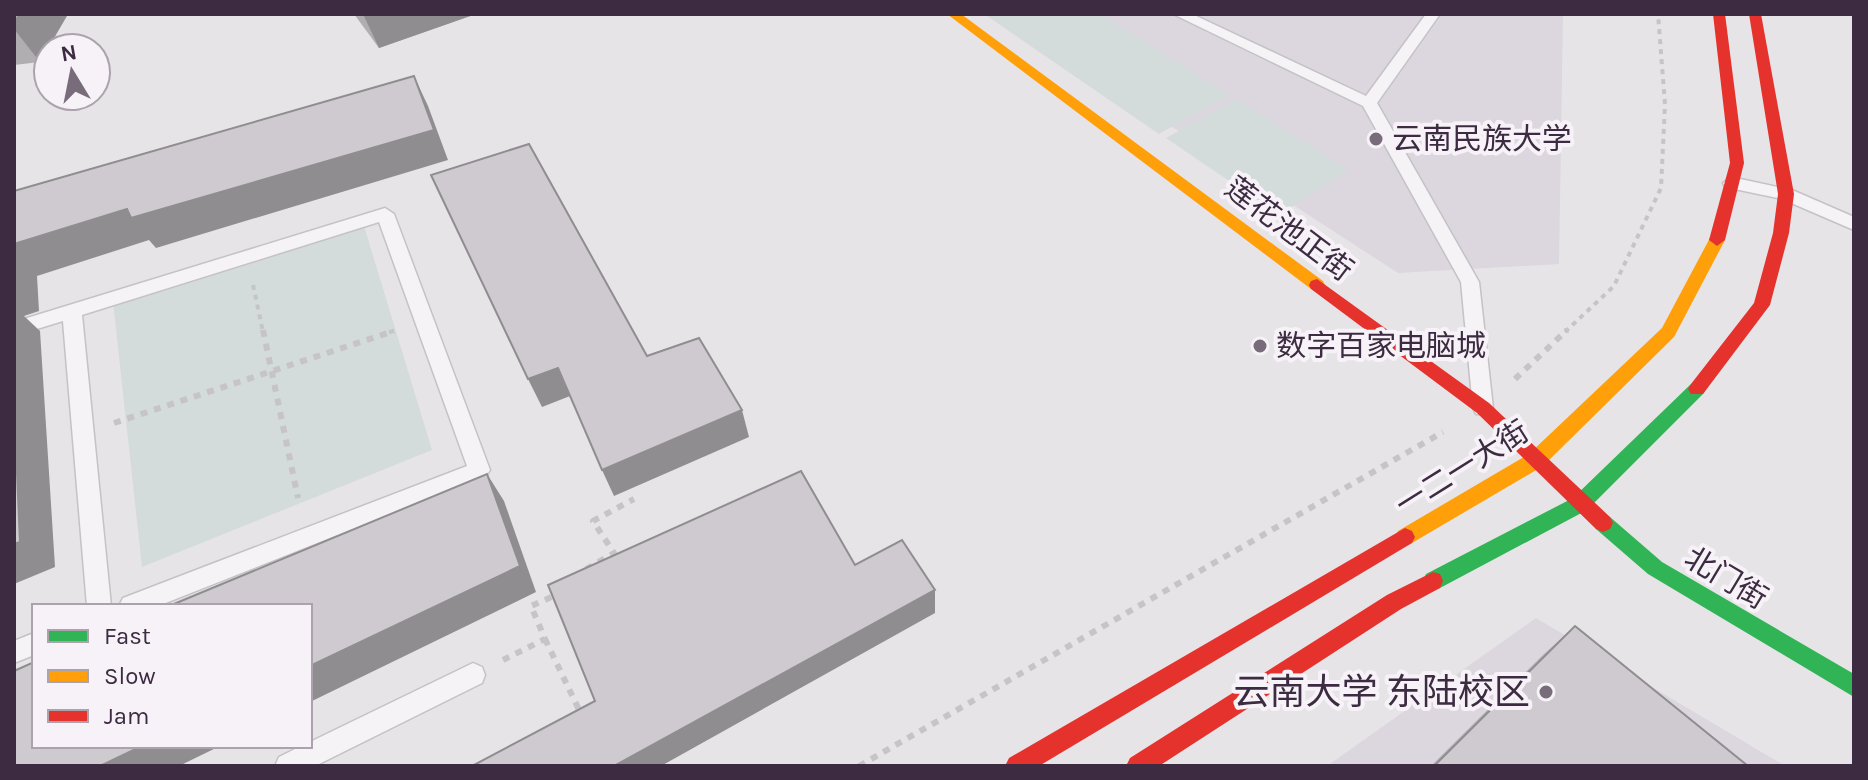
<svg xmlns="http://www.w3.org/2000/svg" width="1868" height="780" font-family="Karla,'Noto Sans SC',sans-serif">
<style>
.built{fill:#dcd6de}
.green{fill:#d4dbdb}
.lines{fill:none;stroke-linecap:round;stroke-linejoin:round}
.lane-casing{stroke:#c5c2c6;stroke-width:3}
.path-far1{stroke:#c7c4c8;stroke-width:4;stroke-dasharray:5 5;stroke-linecap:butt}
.path{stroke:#c7c4c8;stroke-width:6;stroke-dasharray:7 7;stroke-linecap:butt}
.lane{fill:#f5f3f5;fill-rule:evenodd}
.fast{fill:#30b455;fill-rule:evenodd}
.slow{fill:#ff9f0a;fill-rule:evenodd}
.jam{fill:#e5322d;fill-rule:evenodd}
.wall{fill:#b1aeb2}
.shaded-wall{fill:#908d91}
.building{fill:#cecacf;stroke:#908d91;stroke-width:2}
.poi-dot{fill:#786c7b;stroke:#f6f2f7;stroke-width:3}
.labels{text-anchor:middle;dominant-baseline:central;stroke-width:8;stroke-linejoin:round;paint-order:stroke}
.poi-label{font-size:30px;fill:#3c2b41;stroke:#f6f2f7;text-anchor:start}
.street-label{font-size:30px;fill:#3c2b41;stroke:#f6f2f7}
.near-poi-label{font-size:36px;fill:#3c2b41;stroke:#f6f2f7;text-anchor:end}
</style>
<rect width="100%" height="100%" fill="#e7e4e8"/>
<!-- built -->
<g class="built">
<path d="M998,14H1563L1559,264L1398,273Z"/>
<path d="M1536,618L1785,766H1327Z"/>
</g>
<!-- green -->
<g class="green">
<path d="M984,14H1101L1229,95L1159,134Z"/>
<path d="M1236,99L1349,170L1279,215L1166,138Z"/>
<path d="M364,226L432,450L142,567L113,302Z"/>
</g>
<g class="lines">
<defs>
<g id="lane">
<path d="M1173,14H1192L1366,96L1426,14H1440L1377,103L1479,282L1493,408L1490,414H1476L1473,408L1461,282L1363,106Z"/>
<path d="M1731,177L1792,190L1854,217V230L1782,199L1725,187L1723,183Z"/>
<path d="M385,208L394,214L490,470L486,476L158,606H119L123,598L467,466L379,222L82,315L111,606H87L63,321L14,336V322Z"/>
<path d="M34,633V655L14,663V641Z"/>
<path d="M473,663L482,667L485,675L482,683L315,766H275L279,757L301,746H310V742Z"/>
</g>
</defs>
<!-- lane casing -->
<use href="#lane" class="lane-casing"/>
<!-- path-far1 -->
<g class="path-far1">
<path d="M253,285L263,332"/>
<path d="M389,332L394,331"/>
<path d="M1565,332L1614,286L1661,188L1665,104L1658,14"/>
</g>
<!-- path -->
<g class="path">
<path d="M263,330L298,498"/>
<path d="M1515,379L1567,330"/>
<path d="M114,423L394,331"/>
<path d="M586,569L614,553L593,521L634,499"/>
<path d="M545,639L581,714"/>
<path d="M503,660L545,639L531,606L556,595"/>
<path d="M859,766L1443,432"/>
</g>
<!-- lane -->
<use href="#lane" class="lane"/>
<!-- fast -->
<g class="fast">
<path d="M1697,382L1703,384L1706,389L1703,394L1587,510L1440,588L1433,590L1426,588L1423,581L1426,574L1573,498L1691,384Z"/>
<path d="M1603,514L1610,517L1662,562L1854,674V697L1648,574L1596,529L1593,523L1596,517Z"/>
</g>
<!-- slow -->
<g class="slow">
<path d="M947,14H961L1323,281L1325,285L1323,289H1311Z"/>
<path d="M1717,234L1725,240L1674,337L1543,466L1412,543L1405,546L1398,543L1395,537L1398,531L1529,454L1662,328L1711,236Z"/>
</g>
<!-- jam -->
<g class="jam">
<path d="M1713,14H1725L1744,163L1725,240L1717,246L1709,240L1730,163Z"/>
<path d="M1749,14H1761L1794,194L1789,233L1770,305L1703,394H1691L1688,389L1691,384L1754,303L1773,233L1778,194Z"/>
<path d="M1317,279L1489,403L1610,517L1613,523L1610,529L1603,532L1596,529L1477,413L1311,289L1309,285L1311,281Z"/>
<path d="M1405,528L1412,531L1415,537L1412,543L1039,766H1005L1009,758Z"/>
<path d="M1433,572L1440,574L1443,581L1440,588L1401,609L1159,766H1126L1130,758L1387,595Z"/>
</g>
</g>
<!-- wall -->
<g class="wall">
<path d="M14,14H68L40,62L14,65Z"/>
<path d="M354,14H476L379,48Z"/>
<path d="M1575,626L1748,766H1431L1543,655Z"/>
</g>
<!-- shaded-wall -->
<g class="shaded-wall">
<path d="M19,14H68L40,62L14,29V21Z"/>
<path d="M363,14H476L379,48Z"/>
<path d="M414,76L428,106L448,160L156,248L149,240L37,276L39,311L24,316L40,331L55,567L14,584V244Z"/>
<path d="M558,368L570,396L542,407L528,379Z"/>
<path d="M742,410L749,437L614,496L602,470Z"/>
<path d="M487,474L504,501L536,592L310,702V666Z"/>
<path d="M935,590V613L661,766H614Z"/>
<path d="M142,746H220L179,766H100Z"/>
</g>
<!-- building -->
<g class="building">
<path d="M414,76L434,130L131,218L127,209L14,244V191Z"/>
<path d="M529,144L647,356L699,338L742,410L602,470L558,368L528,379L431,175Z"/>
<path d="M14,404L20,542L14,544Z"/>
<path d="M801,471L855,565L902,540L935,590L614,766H472L595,701L548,585Z"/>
<path d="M487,474L520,566L310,666V606H169Z"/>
<path d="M1575,626L1748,766H1434Z"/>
<path d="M34,662V746H142L100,766H14V671Z"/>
</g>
<!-- markers -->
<g class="poi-dot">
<circle cx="1376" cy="139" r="8"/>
<circle cx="1260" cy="346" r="8"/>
<circle cx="1546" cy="692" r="8"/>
</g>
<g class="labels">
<!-- poi labels -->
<g class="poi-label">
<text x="1392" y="139">云南民族大学</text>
<text x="1276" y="346">数字百家电脑城</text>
</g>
<!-- street labels -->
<g class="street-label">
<text transform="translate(1289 229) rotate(37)">莲花池正街</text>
<text transform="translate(1462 468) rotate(-32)">一二一大街</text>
<text transform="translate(1726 578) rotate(31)">北门街</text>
</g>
<!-- near-poi labels -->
<g class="near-poi-label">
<text x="1530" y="692">云南大学 东陆校区</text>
</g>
</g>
<!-- border -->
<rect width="1868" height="780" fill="none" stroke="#3c2b41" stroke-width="32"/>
<!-- legend -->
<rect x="32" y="604" width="280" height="144" fill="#f6f2f7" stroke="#aca2ae" stroke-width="2"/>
<rect x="48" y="630" width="40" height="12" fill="#30b455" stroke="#aca2ae" stroke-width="2"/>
<text x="104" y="644" font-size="24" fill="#3c2b41">Fast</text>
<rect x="48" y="670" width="40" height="12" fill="#ff9f0a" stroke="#aca2ae" stroke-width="2"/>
<text x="104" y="684" font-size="24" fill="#3c2b41">Slow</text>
<rect x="48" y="710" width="40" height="12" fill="#e5322d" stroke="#aca2ae" stroke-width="2"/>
<text x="104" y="724" font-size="24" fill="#3c2b41">Jam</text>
<!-- north arrow -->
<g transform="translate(72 72) rotate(350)"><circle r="38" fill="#f6f2f7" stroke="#aca2ae" stroke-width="2"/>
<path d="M0-6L14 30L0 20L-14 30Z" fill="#786c7b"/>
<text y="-12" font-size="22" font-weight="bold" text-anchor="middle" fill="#3c2b41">N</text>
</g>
</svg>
